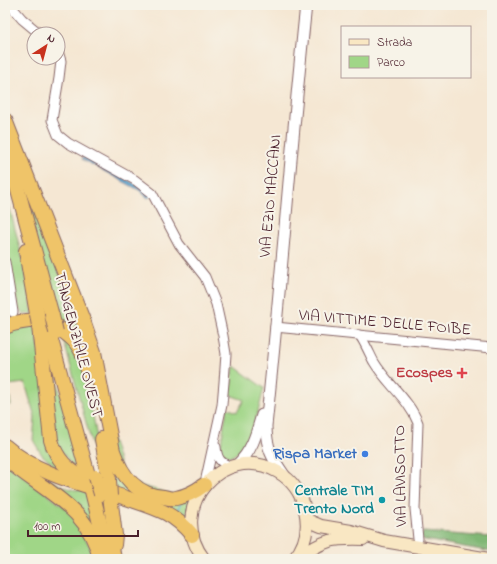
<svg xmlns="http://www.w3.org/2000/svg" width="497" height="564" font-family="'Indie Flower',sans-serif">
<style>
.green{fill:#a0d687;stroke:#757a59}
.forest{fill:#80b774;stroke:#656b50}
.water{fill:#56a4d0;stroke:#50627e}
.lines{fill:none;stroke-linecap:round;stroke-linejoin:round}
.stream{stroke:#56a4d0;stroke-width:2}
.minor-tunnel{stroke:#d3bfb1;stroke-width:9;stroke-dasharray:9 4.5;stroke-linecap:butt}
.minor-casing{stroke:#866566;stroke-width:11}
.tertiary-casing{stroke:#866566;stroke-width:13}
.secondary-casing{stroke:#866566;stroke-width:14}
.trunk-casing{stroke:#866566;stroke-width:16}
.minor{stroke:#fff;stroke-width:9}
.tertiary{stroke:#fff;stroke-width:11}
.secondary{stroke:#f9e7c3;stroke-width:12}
.trunk{stroke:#efc469;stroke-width:14}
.trunk-bridge-casing{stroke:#866566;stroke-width:16;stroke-linecap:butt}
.trunk-bridge{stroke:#efc469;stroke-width:14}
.health-dot{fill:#e0444e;stroke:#f7f3e8;stroke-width:1.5}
.shop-dot{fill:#3f7fe0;stroke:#f7f3e8;stroke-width:1.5}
.culture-dot{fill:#0f9aa8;stroke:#f7f3e8;stroke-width:1.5}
.labels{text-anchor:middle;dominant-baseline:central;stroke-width:4;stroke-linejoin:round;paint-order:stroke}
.street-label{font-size:16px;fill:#4a1f2b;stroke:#f7f3e8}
.health-label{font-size:16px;font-weight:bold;fill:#be3a42;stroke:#f7f3e8;text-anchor:end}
.shop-label{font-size:16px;font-weight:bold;fill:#366cbe;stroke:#f7f3e8;text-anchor:end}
.culture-label{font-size:16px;font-weight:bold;fill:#0d838f;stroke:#f7f3e8;text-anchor:end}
</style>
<rect width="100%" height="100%" fill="#f7f3e8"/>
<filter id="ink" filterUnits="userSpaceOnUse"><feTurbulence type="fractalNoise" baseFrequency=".025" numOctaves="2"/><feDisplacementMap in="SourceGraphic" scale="8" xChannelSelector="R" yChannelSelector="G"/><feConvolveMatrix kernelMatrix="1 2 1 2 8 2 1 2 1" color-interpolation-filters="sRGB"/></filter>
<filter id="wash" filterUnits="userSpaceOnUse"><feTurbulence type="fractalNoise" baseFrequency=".012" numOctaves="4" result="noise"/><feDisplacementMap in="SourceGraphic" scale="16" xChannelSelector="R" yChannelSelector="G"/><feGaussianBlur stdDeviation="0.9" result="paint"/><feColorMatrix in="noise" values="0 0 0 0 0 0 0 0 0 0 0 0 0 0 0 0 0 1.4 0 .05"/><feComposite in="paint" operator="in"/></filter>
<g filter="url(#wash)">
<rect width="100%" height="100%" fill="#f5e7d3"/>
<!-- green -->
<g class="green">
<path d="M12,149L82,332L67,321L58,318Z"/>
<path d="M5,190L25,268L33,314H24L18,308L5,244Z"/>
<path d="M35,325L63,473L42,455L33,440L35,417L25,383L8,385L11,405L5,406V331Z"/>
<path d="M62,334L85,369L104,479L101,478Z"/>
<path d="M45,337L82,473L75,470L57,445Z"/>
<path d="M234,366L264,388C259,407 251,451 229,457L222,454L220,450L227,408L237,412L244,400L230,395Z"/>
<path d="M102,406L125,481L190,499L185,522L114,488Z"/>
<path d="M17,460C29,468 66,492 80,490C82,490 84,489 86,488L99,540Z"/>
<path d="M5,462L73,514L96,559H5Z"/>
</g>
<!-- forest -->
<path class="forest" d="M423,532L492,537V552L420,539Z"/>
<!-- water -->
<path class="water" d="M84,156L139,186L151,196L148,198L139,190L82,159Z"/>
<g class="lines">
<!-- stream -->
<path class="stream" d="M179,509L180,504"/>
</g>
</g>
<g filter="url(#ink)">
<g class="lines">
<!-- minor-tunnel -->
<path class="minor-tunnel" d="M418,542L420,559"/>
<defs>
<g id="minor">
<path d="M10,5L22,19L40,34"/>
<path d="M58,51L61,61L59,78L52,120L58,135L68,143L135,180L152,193L179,244L205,277L216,304L223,336L226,354L224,382L222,405L206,478L207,483"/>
<path d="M5,262L13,312"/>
<path d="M275,327L492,348"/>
<path d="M359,335C363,338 371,357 374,362C387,384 409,399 418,423L415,509L418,539"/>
<path d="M216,447C217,458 220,464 232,466"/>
</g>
<g id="tertiary">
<path d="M237,465C252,451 256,435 262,415"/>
<path d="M284,475C272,458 266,447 266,426C281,286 291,145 306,5"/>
</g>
<g id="secondary">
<path d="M307,520L321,526L351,531L384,541L489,559"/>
<path d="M204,559C165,509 222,440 278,472C292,480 302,494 305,510C309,527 306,545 294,559"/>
<path d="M298,559C322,540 332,538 363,539"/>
</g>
<g id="trunk">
<path d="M5,120L84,323L94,352L113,451C121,475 137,496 164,497C168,498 173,499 176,498C187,496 196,491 204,485"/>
<path d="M7,150L52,316"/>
<path d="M26,251L37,314"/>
<path d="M48,321C73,337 82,343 89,374"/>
<path d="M39,326L51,440C57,461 67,468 84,480"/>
<path d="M5,327C19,320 34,320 49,321"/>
<path d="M48,329L88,475"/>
<path d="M102,439L109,480"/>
<path d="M5,446C40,477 89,485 132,500C159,509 173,513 192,535"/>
<path d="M5,458C41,490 90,507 100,559"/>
<path d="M92,491L101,528L104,552"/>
<path d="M110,496L115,535L114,545"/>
<path d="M110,536L114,559"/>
</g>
</defs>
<!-- minor casing -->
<use href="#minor" class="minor-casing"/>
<!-- tertiary casing -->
<use href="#tertiary" class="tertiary-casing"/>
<!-- secondary casing -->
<use href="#secondary" class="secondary-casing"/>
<!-- trunk casing -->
<use href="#trunk" class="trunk-casing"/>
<!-- minor -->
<use href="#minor" class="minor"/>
<!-- tertiary -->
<use href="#tertiary" class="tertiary"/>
<!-- secondary -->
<use href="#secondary" class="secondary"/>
<!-- trunk -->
<use href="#trunk" class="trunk"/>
<defs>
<g id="trunk-bridge">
<path d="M37,314L39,326"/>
<path d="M52,316L56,332"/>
<path d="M96,477L101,494"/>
<path d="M109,480L110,496"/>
</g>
</defs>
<!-- trunk-bridge casing -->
<use href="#trunk-bridge" class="trunk-bridge-casing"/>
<!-- trunk-bridge -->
<use href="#trunk-bridge" class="trunk-bridge"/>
</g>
</g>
<!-- markers -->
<path class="health-dot" d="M460 367h4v4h4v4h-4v4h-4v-4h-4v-4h4z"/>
<circle class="shop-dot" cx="365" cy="454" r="4"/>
<circle class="culture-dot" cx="382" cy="500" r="4"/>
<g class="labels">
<!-- street labels -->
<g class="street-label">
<text transform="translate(271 196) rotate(-85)">VIA EZIO MACCANI</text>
<text transform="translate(385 323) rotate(5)">VIA VITTIME DELLE FOIBE</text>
<text transform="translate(78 345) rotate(75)">TANGENZIALE OVEST</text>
<text transform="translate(401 476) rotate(-91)">VIA LAVISOTTO</text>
</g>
<!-- health labels -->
<g class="health-label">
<text x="453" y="373">Ecospes</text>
</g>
<!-- shop labels -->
<g class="shop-label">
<text x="357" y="454">Rispa Market</text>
</g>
<!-- culture labels -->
<g class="culture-label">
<text x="374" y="491">Centrale TIM<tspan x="374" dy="18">Trento Nord</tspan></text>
</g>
</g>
<!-- margin -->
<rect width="497" height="564" fill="none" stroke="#f7f3e8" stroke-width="20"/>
<!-- legend -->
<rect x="341" y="26" width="130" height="52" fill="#f7f3e8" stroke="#b29e9c"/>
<rect x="349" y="39" width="20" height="6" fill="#f9e7c3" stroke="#b29e9c"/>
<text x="377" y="46" font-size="12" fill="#4a1f2b">Strada</text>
<rect x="349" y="56" width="20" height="12" fill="#a0d687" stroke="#b29e9c"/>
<text x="377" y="66" font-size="12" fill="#4a1f2b">Parco</text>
<!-- north arrow -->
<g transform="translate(46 46) rotate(36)"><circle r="19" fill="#f7f3e8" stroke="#b29e9c"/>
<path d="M0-3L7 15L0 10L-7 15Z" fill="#c8321e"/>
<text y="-6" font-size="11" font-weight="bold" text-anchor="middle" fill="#4a1f2b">N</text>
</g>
<!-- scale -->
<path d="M28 530v6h110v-6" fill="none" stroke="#4a1f2b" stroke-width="2"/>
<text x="34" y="530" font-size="12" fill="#4a1f2b" stroke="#f7f3e8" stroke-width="3" paint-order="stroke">100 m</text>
</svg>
